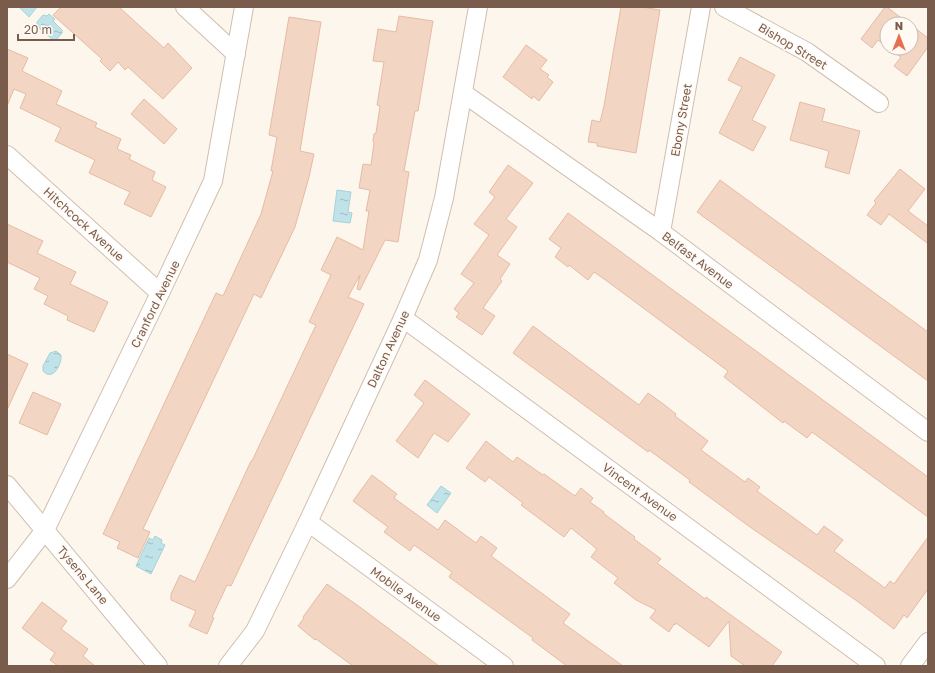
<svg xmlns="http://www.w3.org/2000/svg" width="935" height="673" font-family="'Golos Text',sans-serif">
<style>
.water{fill:url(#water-ripples);stroke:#a5d3da}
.building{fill:#f3d5c3;stroke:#e6bba3}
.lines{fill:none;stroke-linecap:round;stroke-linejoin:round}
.minor-casing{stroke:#d1beb0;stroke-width:20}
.minor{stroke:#fff;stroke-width:18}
.labels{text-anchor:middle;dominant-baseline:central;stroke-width:3;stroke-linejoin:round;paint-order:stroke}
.street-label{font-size:12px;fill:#7a5c4d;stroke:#fffaf3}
</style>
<defs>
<pattern id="water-ripples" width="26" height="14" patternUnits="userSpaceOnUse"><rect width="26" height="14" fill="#bfe3e8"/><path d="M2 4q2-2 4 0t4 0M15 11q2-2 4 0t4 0" fill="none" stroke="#a0bbbe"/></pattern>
</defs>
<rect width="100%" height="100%" fill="#fdf6ec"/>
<!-- water -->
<g class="water">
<path d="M19,7H37L29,17Z"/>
<path d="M49,14L55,19L53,21L62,30V33L57,39L53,40L37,26V22L43,15L47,16Z"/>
<path d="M337,190L351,192L348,212L352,213L350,223L333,221Z"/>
<path d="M56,351L61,355C62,364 53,382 43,371V366L50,353Z"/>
<path d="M441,486L451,493L437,513L427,505Z"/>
<path d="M155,536L162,540L161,543L165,545L151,574L136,566L149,538L153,540Z"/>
</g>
<!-- building -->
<g class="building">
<path d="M61,7H119L164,48L168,43L192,68L163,99L128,67L125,70L118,62L110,71L100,61L102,59L53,15Z"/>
<path d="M621,7H642L660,10L636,153L597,146V143L588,142L592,120L600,122L604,106Z"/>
<path d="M885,7H887L909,24H887V47L878,40L872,48L861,39Z"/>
<path d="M399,16L433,21L418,111H415L404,171L409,172L398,242L385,240L360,290L357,289L360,275L348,297L364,304L231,586L227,585L212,617L214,618L207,634L189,626L196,611L171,600V594L180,575L195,582L251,461H252L316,325L309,322L331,275L321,270L337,237L363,250L369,211H366L370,190L359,188L363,164L371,165L374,143L373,141L374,134L376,133L380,106L377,105L384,62L373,61L378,29L396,32Z"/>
<path d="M289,17L321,22L300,151L314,154L309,177L295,227L261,298L254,294L143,529L150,532L138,558L117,548L120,542L103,534L216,293L223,296L261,214L273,171H271L277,137L269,135Z"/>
<path d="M911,25L928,38V47L907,76L894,66L901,57L888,48H911Z"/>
<path d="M526,45L547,60L540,69L549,75L547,77L553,82L539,101L533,96L532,99L503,77Z"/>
<path d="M7,49L28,58L22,71L62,91L56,104L97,123L95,127L121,139L117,149L131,155L129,159L155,172L152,180L166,187L151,217L124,204L130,192L89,173L95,160L55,141L61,128L20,108L26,94L14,89L7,106Z"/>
<path d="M740,57L775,75L752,120L766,127L753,151L719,133L742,87L728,80Z"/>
<path d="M144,99L177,129L164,144L131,114Z"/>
<path d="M800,102L825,109L822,121L860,131L849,174L825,167L829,151L790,140Z"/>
<path d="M508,165L533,183L506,219L517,227L497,255L510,264L500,279L502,281L483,308L495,316L482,335L456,317L459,313L454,309L474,283L461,274L489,235L474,224L495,197L489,192Z"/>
<path d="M900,169L925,189L908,211L928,226V241L927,243L889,214L881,225L867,215L876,203L874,201Z"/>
<path d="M720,180L928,332V381L697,212Z"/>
<path d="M568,213L928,477V517L812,432L807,438L784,421L783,423L724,377L728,371L611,284L594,272L588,280L569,265L568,267L555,257L561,248L549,239Z"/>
<path d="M7,224L43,241L37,253L76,272L70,284L108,302L94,332L67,320L68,316L44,304L48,296L34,289L40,278L7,262Z"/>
<path d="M533,326L639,405L648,393L662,403L676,414L675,416L708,441L701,450L745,482L748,478L760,487L757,491L817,535L824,526L843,540L834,551L885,588L890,581L894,584L928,537V589L907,618L904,615L894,629L857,601L750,527L689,482L690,480L649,450L648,452L513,353Z"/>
<path d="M7,354L28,364L7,410Z"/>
<path d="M425,380L470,414L448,442L434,433L418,458L396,441L424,403L414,395Z"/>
<path d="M33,392L61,404L47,435L19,423Z"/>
<path d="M486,441L513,462L517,457L543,475L544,474L575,496L581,488L593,498L590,502L604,512L603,513L635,537L634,539L661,559L657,563L705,599L706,597L782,652L772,666H745L731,656L729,621L709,647L676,623L675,625L674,624L669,632L650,618L656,610L636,600L614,583L618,578L591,557L597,549L571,528L564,537L521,505L523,503L489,477L485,482L466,468Z"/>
<path d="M372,475L397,494L394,498L438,530L445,520L476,543L481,536L497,548L491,556L570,614L563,623L623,666H567L532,640L533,638L449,577L452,572L414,545L410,551L384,532L388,527L353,501Z"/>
<path d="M327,584L357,605L439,666H353L316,639L315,640L298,626L304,618L303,617Z"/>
<path d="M42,602L67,621L61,629L88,649L83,656L95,666H58L50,660L55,653L22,628Z"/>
</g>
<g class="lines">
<defs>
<g id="minor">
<path d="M185,7L236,54"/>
<path d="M724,7L807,52L879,103"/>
<path d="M463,93L661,232L928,432"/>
<path d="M7,155L160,293"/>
<path d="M661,232L701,7"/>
<path d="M403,318L876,666"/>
<path d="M7,485L158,666"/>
<path d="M308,522L504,666"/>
<path d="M7,579L45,530L160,293L213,181L244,7"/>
<path d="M228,666L255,631L308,522L403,318L428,260L444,198L478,7"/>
<path d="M910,666L928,642"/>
</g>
</defs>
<!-- minor casing -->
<use href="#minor" class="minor-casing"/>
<!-- minor -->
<use href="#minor" class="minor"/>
</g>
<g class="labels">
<!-- street labels -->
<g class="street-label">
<text transform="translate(793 46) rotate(31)">Bishop Street</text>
<text transform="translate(681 120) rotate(-80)">Ebony Street</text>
<text transform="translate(84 224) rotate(42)">Hitchcock Avenue</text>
<text transform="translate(698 260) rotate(37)">Belfast Avenue</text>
<text transform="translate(155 304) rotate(-64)">Cranford Avenue</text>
<text transform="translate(388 349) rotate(-65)">Dalton Avenue</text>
<text transform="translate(640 492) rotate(36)">Vincent Avenue</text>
<text transform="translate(83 575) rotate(50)">Tysens Lane</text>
<text transform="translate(406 594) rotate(36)">Mobile Avenue</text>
</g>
</g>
<!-- border -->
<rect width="935" height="673" fill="none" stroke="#7a5c4d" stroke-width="16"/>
<!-- north arrow -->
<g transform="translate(899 36)"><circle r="19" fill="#fffaf3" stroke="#cabbb1"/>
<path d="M0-3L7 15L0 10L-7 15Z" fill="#e76f51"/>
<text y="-6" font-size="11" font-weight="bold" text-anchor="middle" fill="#7a5c4d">N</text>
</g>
<!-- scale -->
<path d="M18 34v6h56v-6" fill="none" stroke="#7a5c4d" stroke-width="2"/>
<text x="24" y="34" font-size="12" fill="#7a5c4d" stroke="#fffaf3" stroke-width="3" paint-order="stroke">20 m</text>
</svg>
